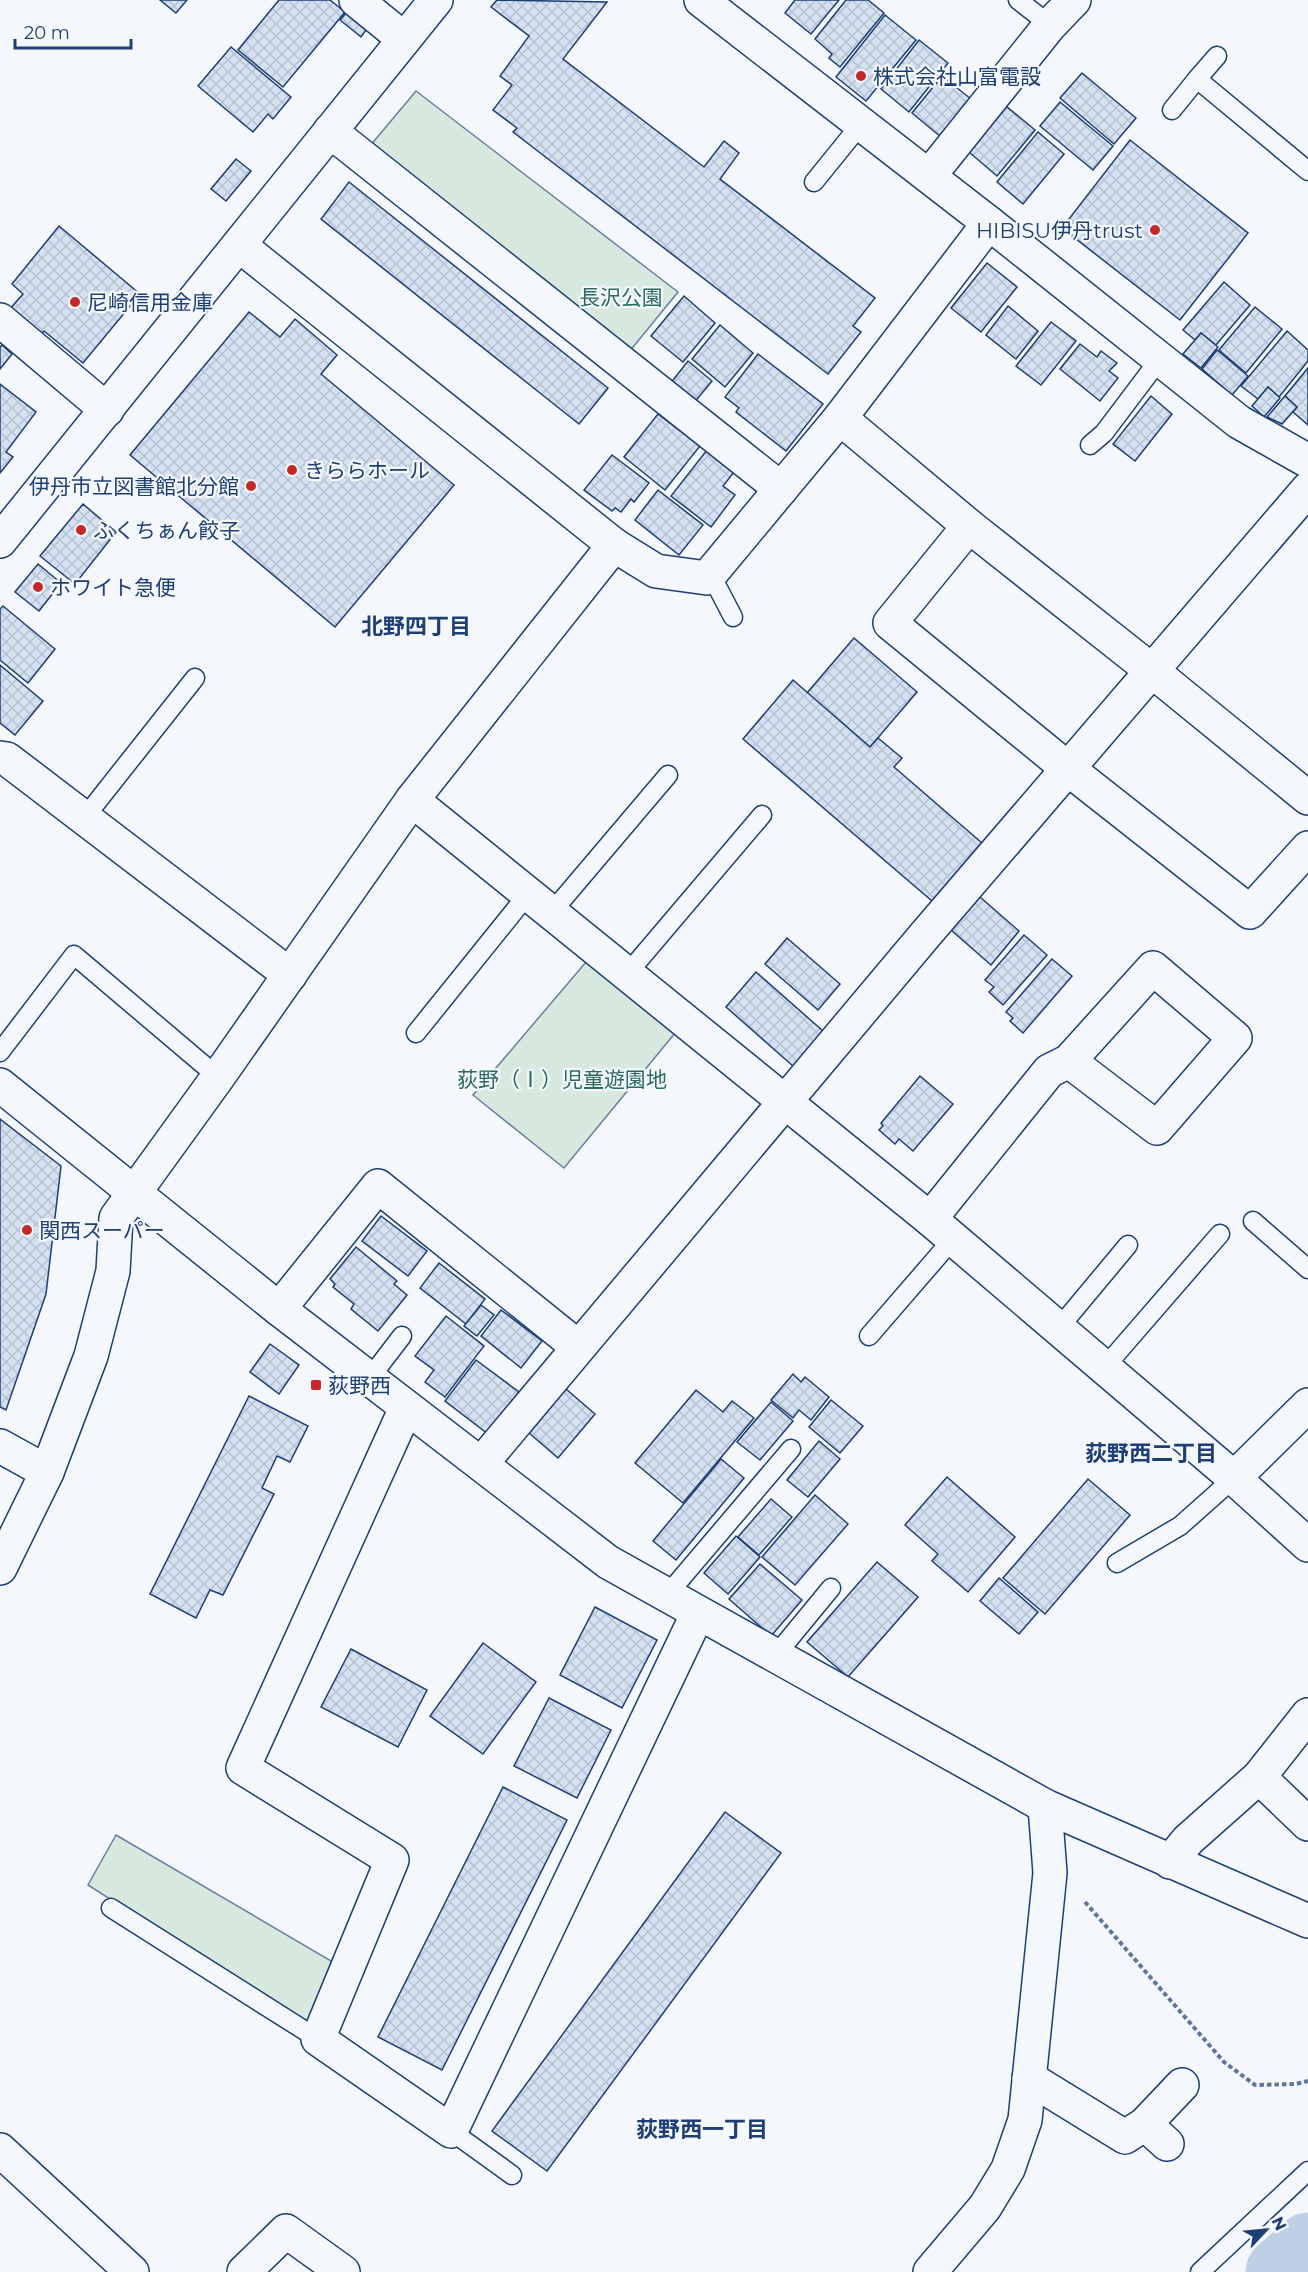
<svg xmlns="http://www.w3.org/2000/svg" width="1308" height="2272" font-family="Montserrat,'Noto Sans JP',sans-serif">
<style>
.park{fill:#d7e8df;stroke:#687fa3;stroke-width:1.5}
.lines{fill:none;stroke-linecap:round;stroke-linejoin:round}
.river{stroke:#bed0e5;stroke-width:69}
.building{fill:url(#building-cross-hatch);stroke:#1d3f73;stroke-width:1.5}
.service-casing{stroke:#1d3f73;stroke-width:21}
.minor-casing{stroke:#1d3f73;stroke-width:36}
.tertiary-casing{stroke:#1d3f73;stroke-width:36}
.path{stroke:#5e769c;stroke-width:4;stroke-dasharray:4.5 3;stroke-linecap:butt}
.service{stroke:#f4f7fb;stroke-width:18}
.minor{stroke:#f4f7fb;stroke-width:33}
.tertiary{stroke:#f4f7fb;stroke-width:33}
.poi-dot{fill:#c62828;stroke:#f4f7fb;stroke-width:2}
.labels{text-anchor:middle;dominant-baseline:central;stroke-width:4.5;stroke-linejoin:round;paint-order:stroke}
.poi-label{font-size:21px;fill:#1d3f73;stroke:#f4f7fb;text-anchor:start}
.park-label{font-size:21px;fill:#2c6c60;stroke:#f4f7fb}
.neighbourhood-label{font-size:22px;font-weight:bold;fill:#1d3f73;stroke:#f4f7fb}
</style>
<defs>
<pattern id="building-cross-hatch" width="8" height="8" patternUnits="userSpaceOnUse" patternTransform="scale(1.5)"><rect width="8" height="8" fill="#d5e0f0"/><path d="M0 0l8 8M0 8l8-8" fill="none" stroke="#b6c1d1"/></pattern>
</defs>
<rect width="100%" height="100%" fill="#f4f7fb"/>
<!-- park -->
<g class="park">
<path d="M416,91L678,292L629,352L370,146Z"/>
<path d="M592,955L680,1027L564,1168L473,1095Z"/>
<path d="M116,1835L338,1965L311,2028L88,1885Z"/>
</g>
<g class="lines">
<!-- river -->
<path class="river" d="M1280,2272L1308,2247"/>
</g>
<!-- building -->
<g class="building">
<path d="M160,0H187L176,13Z"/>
<path d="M279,0H330L345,12L283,87L238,50Z"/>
<path d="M497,0L607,2L563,59L704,167L724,141L739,153L720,179L875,298L853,326L861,332L828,374L513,132L517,128L493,110L512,85L500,76L529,36L491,7Z"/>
<path d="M795,0H839L811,34L785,13Z"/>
<path d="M846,0H868L884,13L840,67L829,58L832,54L815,39Z"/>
<path d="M346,13L366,30L361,37L340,20Z"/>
<path d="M885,15L916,40L866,101L836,77Z"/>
<path d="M919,40L948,63L909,112L881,89Z"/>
<path d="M231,47L291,97L273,119L268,114L253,132L198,86Z"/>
<path d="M1082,73L1136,118L1114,144L1060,98Z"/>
<path d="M942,76L971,99L941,137L912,113Z"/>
<path d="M1060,102L1113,146L1093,170L1040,126Z"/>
<path d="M1006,106L1035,130L997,176L969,152Z"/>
<path d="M1038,132L1064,154L1023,204L997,182Z"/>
<path d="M1130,140L1248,233L1180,320L1062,228Z"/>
<path d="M236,159L251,171L226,201L211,189Z"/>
<path d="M349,182L608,388L579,424L321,219Z"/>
<path d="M59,226L140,294L83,363L44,331L40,336L9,310L23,294L12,284Z"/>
<path d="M987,263L1017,287L981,332L951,308Z"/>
<path d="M1224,282L1250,305L1216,345L1201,333L1195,340L1183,330Z"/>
<path d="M684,296L715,323L683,362L651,336Z"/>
<path d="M1008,306L1038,331L1016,359L986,335Z"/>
<path d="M1255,307L1282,329L1246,373L1219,350Z"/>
<path d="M249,312L280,337L295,319L337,355L321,374L454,485L335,627L130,455Z"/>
<path d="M1051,322L1076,341L1041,385L1016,366Z"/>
<path d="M720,325L753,353L725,387L692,359Z"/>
<path d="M1287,331L1308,350V361L1279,397L1268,387L1258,399L1241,386Z"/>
<path d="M1201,333L1218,347L1201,368L1183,354Z"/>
<path d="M1080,344L1097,357L1101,351L1117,363L1109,371L1118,378L1100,401L1060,369Z"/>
<path d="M2,345L12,354L0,369V347Z"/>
<path d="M1217,350L1248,376L1232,395L1202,369Z"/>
<path d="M758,354L823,404L786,451L736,412L739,408L725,397Z"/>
<path d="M688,361L712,381L693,404L670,384Z"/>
<path d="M1308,368V425L1293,412L1297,407L1285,396Z"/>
<path d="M0,384L36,412L6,452L13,457L0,473Z"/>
<path d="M1268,387L1280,398L1264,417L1252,406Z"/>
<path d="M1151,396L1172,414L1135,461L1113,444Z"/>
<path d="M1285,396L1297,407L1282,424L1267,417Z"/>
<path d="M658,414L700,446L665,490L624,457Z"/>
<path d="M707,450L734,472L723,486L735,495L711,527L671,496Z"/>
<path d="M612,455L649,483L634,502L631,499L621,512L615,508L612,511L584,490Z"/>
<path d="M658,490L703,525L679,555L635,520Z"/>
<path d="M83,504L116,532L75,584L40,556Z"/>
<path d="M38,564L61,583L39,611L15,592Z"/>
<path d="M3,606L55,649L28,683L0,660V609Z"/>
<path d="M854,638L917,692L870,747L807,693Z"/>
<path d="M0,665L43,701L15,735L0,723Z"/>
<path d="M793,680L870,747L878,738L902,758L894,767L982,843L932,901L743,739Z"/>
<path d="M980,897L1019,931L991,965L951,930Z"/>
<path d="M1024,935L1047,955L1003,1005L989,992L994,987L985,980Z"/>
<path d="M787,938L840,984L818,1010L765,964Z"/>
<path d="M1052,959L1072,976L1023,1033L1010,1021L1013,1018L1006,1012Z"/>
<path d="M756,972L823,1031L793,1066L726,1007Z"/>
<path d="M920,1076L953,1104L913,1151L899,1139L895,1144L879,1130L883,1126L881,1123Z"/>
<path d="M0,1119L61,1166L46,1294L6,1410L0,1407Z"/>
<path d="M381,1216L427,1251L408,1276L362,1241Z"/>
<path d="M356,1247L397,1281L394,1284L407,1295L378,1331L351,1309L354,1304L333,1287L335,1284L330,1279Z"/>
<path d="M439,1263L485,1299L466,1324L420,1288Z"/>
<path d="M481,1305L494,1315L477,1336L464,1326Z"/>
<path d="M501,1310L542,1341L521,1368L481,1336Z"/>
<path d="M446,1316L484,1346L445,1397L425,1382L434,1370L415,1356Z"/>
<path d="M270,1344L299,1365L279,1394L250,1372Z"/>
<path d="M476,1360L519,1392L488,1434L445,1401Z"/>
<path d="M793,1374L801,1382L805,1377L829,1397L811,1420L799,1410L793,1418L771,1400Z"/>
<path d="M566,1389L595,1414L558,1458L529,1433Z"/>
<path d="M696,1390L723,1412L732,1401L754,1418L683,1503L635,1463Z"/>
<path d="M249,1396L308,1426L290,1462L277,1456L262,1488L274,1494L223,1595L210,1590L196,1618L150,1594Z"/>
<path d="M831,1400L863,1426L840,1453L809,1427Z"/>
<path d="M771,1402L793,1421L760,1460L737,1442Z"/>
<path d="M819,1441L840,1459L808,1497L787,1480Z"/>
<path d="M721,1459L744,1478L676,1560L653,1541Z"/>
<path d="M947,1477L1015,1537L968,1592L932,1561L938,1554L905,1525Z"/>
<path d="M1088,1479L1130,1515L1045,1614L1003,1578Z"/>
<path d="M815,1495L848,1524L795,1585L762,1557Z"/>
<path d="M771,1499L792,1517L759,1555L738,1537Z"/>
<path d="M736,1536L760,1557L728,1594L704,1573Z"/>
<path d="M877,1562L918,1597L848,1677L807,1642Z"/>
<path d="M760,1564L802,1600L771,1636L729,1599Z"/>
<path d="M999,1578L1038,1612L1019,1634L980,1601Z"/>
<path d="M595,1607L657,1640L622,1708L560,1675Z"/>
<path d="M483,1643L536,1682L483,1754L430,1716Z"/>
<path d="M351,1649L427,1690L398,1747L321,1707Z"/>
<path d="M549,1698L611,1730L577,1798L514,1766Z"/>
<path d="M503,1787L567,1820L442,2070L378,2037Z"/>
<path d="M725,1812L781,1853L547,2171L492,2131Z"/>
</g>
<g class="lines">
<defs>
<g id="service">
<path d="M1018,0L1050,25"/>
<path d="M1217,56L1197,79L1308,171"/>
<path d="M1172,110L1197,79"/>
<path d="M814,182L861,124"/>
<path d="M1090,445L1104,433L1159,360"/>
<path d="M710,573L733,617"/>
<path d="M85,817L195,678"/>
<path d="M551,913L668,775"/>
<path d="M627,974L762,815"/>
<path d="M416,1033L528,894"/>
<path d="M0,1052L74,955L218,1077"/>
<path d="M1253,1221L1308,1269"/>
<path d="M1058,1329L1128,1245"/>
<path d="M869,1336L952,1240"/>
<path d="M1104,1368L1220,1234"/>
<path d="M369,1379L402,1336"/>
<path d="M1117,1563L1180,1526L1234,1478"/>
<path d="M667,1595L791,1449"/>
<path d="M775,1656L831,1588"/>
<path d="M111,1908L318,2039"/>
<path d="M451,2131L512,2175"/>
<path d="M1200,2272L1308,2171"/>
</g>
<g id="minor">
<path d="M356,0L404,39"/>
<path d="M701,0L989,223L1239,422L1308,461"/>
<path d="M330,131L781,489"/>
<path d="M929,176L1050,25L1074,0"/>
<path d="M239,245L614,545L656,571L707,578L840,418L989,223"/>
<path d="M0,320L107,410"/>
<path d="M840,418L969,526L890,623L1067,768L1250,912L1308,848"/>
<path d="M614,545L412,800L930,1219L1234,1478L1308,1545"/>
<path d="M0,758L7,759L290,975"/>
<path d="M0,1085L279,1309L608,1562L1045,1806L1308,1921"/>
<path d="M930,1219L1049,1071L1069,1061L1153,968L1235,1038L1157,1128L1069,1061"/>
<path d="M279,1309L378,1186L578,1347"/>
<path d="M406,1408L243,1768L392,1860L318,2039L451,2131L698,1613"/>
<path d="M0,1446L47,1472L0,1568"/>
<path d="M481,1464L925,935L1308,489"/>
<path d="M47,1472L91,1356L113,1271L116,1218L218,1077L412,800"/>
<path d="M1234,1478L1308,1405"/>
<path d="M1259,1777L1308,1824"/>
<path d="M1170,1862L1188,1840L1259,1777L1308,1715"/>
<path d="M1029,2078L1125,2137L1145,2124L1182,2085"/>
<path d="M1145,2124L1167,2144"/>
<path d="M0,2150L132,2272"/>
<path d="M244,2272L286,2231L343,2272"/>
<path d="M930,2272L985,2207L1008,2169L1025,2120L1050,1873L1045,1806"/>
</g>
<g id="tertiary">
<path d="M969,526L1151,670L1308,798"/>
<path d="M0,541L436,0"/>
</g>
</defs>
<!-- service casing -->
<use href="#service" class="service-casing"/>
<!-- minor casing -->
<use href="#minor" class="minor-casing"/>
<!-- tertiary casing -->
<use href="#tertiary" class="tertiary-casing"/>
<!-- path -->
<path class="path" d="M1085,1902L1224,2062L1255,2085L1296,2084L1308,2081"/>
<!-- service -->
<use href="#service" class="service"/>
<!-- minor -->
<use href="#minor" class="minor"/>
<!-- tertiary -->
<use href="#tertiary" class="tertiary"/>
</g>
<!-- markers -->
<g class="poi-dot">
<circle cx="861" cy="76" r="6"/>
<circle cx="1155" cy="230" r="6"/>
<circle cx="75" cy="302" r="6"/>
<circle cx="292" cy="470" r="6"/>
<circle cx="251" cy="486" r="6"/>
<circle cx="81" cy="530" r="6"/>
<circle cx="38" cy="587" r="6"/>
<circle cx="27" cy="1230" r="6"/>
<rect x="310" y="1379" width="12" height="12" rx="3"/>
</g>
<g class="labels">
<!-- poi labels -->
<g class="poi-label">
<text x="873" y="76">株式会社山富電設</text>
<text x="1143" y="230" text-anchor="end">HIBISU伊丹trust</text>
<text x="87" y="302">尼崎信用金庫</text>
<text x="304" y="470">きららホール</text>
<text x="239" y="486" text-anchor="end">伊丹市立図書館北分館</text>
<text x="93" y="530">ふくちぁん餃子</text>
<text x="50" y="587">ホワイト急便</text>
<text x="39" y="1230">関西スーパー</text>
<text x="328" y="1385">荻野西</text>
</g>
<!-- park labels -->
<g class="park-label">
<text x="621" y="297">長沢公園</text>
<text x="562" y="1079">荻野（Ⅰ）児童遊園地</text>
</g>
<!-- neighbourhood labels -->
<g class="neighbourhood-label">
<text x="416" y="626">北野四丁目</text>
<text x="1151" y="1453">荻野西二丁目</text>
<text x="702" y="2129">荻野西一丁目</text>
</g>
</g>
<!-- north arrow -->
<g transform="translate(1266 2230) rotate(64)" stroke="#f4f7fb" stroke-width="4.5" paint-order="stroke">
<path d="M0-4.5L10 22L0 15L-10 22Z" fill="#1d3f73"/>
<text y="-9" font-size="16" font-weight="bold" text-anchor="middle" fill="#1d3f73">N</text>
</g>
<!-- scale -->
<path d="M15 39v9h116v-9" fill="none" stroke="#1d3f73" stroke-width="3"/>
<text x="24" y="39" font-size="18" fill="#1d3f73" stroke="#f4f7fb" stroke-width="4.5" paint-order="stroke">20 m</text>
</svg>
